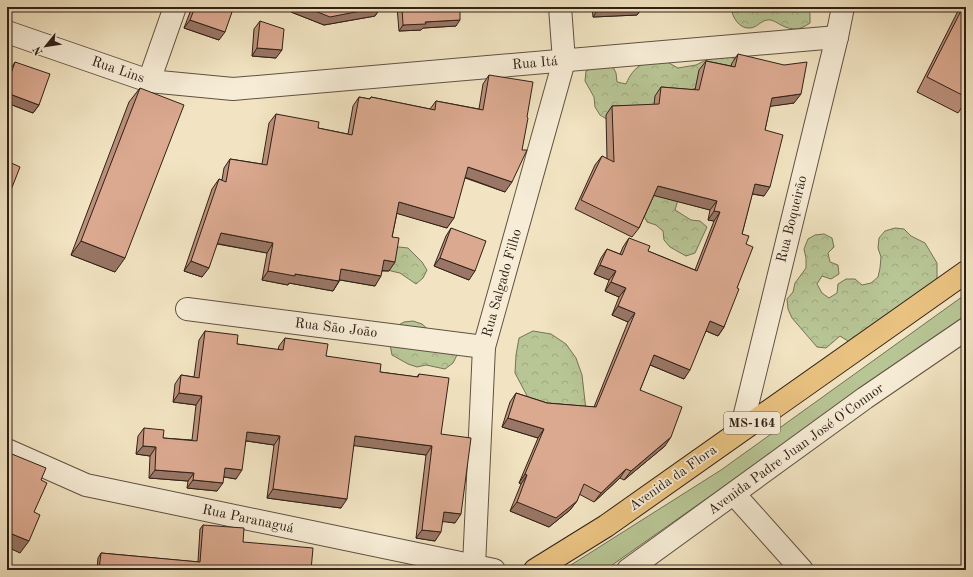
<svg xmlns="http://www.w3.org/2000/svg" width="973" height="577" font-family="'Old Standard TT',serif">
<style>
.grass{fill:#b8c595;stroke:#747256}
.forest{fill:url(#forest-crowns);stroke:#747256}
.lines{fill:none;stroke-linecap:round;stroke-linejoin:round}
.minor-casing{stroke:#605142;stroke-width:24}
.tertiary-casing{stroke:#605142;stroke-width:24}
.primary-casing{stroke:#302017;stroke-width:24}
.minor{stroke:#f7edd7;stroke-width:22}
.tertiary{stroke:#f7edd7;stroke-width:22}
.primary{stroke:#e9c281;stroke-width:22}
.wall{fill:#bc917c;stroke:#302017}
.shaded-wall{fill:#997665;stroke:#302017}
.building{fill:#dba990;stroke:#302017}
.labels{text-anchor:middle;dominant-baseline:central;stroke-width:3.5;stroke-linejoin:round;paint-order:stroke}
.shield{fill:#f7edd7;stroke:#6c5e51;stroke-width:1}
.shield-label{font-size:13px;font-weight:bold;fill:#302017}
.street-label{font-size:14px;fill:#302017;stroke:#f7edd7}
</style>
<defs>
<pattern id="forest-crowns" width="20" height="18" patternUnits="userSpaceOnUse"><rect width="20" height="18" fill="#b8c595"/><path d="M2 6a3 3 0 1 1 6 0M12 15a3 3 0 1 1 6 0" fill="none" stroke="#9ea980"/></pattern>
</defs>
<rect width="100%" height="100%" fill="#f2e4c2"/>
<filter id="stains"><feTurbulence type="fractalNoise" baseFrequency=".005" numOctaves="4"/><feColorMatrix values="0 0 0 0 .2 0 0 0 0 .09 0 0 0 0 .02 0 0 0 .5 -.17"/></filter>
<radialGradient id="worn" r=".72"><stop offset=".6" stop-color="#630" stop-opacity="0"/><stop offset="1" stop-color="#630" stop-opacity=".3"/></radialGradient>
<!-- grass -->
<path class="grass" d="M966,294V318L730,482L605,570H563L721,470Z"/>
<!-- forest -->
<g class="forest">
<path d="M731,7H808L810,14V23C800,30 793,31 781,25C777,23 772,19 767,20C761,21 756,28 750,28C739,29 732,17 731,7Z"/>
<path d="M721,56L730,57L747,63L699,87L690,90L677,102L608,120L600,115L595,107L594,97L585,81L586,71L603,64L612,65L616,73L617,82L626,84C634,65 643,63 662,59L678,68L696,65L704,61Z"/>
<path d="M656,191L678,200L675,210L691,220L700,221L707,227L695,253L686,256L670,247L664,240L663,231L656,225L647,222L643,214Z"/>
<path d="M895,228L904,229L911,236L925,243L937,263V283L858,342L848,341L840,336L826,348L817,347L792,318L788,309L787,299L793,292L795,283L806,268V258L804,249L808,239L815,235L824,234L832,238L834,247L828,253L830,262L838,265L839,274L831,279L822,276L817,284L822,293L829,298L837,293L838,284L846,279H855L862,285L871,283L878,277L880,268L881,257L878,248L879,238L885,231Z"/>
<path d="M399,247L408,248L422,262L427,270L423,278L416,284L400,273L391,271L383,266L386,249Z"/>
<path d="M413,321L422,324L457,355L453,363L445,369L426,365L417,367L408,364L392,355L390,344L395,327L404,322Z"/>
<path d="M533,331L551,334L566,344L576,358L582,375L586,410L542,424L515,373L516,355L519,338Z"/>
</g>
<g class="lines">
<defs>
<g id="minor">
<path d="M7,32L149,81L233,89L837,37"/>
<path d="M149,81L175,7"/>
<path d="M187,309L484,347"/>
<path d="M741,430L837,37L843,7"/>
<path d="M7,450L86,485L494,570"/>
<path d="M734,494L802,570"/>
<path d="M474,566L484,347L564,61L560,7"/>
</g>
<path id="tertiary" d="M628,570L865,398L966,329"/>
<path id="primary" d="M535,570L606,526L966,272"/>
</defs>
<!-- minor casing -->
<use href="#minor" class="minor-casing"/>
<!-- tertiary casing -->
<use href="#tertiary" class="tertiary-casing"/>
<!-- primary casing -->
<use href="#primary" class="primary-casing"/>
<!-- minor -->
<use href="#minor" class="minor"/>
<!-- tertiary -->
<use href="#tertiary" class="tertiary"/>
<!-- primary -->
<use href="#primary" class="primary"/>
</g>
<!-- wall -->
<g class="wall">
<path d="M192,7H219V40L184,28Z"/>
<path d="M292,7H381L375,16L324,25L291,12Z"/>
<path d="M397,7H459L456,26L423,28L421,30L399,31Z"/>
<path d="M592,7H671L642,8L637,15L593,17Z"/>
<path d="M960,7H966V101L958,113L917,92Z"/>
<path d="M260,21L276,58L252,56L254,29Z"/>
<path d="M738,54L794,103L770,106L765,130L764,196L752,194L742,234L746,244L737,288L724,327L718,336L706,331L684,379L650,365L640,390L665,446L624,480L620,478L594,502L579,494L577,501L570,510L549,527L510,511L521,484L519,483L538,438L502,427L510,402L516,393L547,403L594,407L628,322L612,315L619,297L605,291L609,280L594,274L601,258L607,249L620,254L623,247L629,238L648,251L695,270L714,221L708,220L710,210L654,195L639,228L632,237L575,209L595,165L602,156L607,159L606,115L612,106L654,105L655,96L661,87L695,90L699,70L706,61L731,66L732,63Z"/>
<path d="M15,62L39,105L33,113L7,103V77L10,70Z"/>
<path d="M489,75L505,192L465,178L447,228L397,213L392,237L389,271H382L375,286L340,280L333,291L289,283L288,285L262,280L267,253L217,244L202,277L184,271L212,189L219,179L222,180L224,168L230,159L262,164L269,123L276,114L318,128L348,134L353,106L359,97L369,99L371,97L430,109L436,101L479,109L483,84Z"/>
<path d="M140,88L115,272L71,255L129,102Z"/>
<path d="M451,228L469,280L434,266L446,236Z"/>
<path d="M205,331L237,344L278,350L279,346L285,338L326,356L380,372L417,377L419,374L441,434L455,523L443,521L435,541L416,538L426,455L354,445L341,508L267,498L274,445L246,441L236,479L224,477L217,491L187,488L188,481L149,478L150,456L136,454L138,436L144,428L163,438L192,440L196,405L173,402L175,384L181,375L194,377L199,340Z"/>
<path d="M203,525L243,542L311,570H97L98,558L101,553L198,562L200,529Z"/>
</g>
<!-- shaded-wall -->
<g class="shaded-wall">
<path d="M63,7H75L73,10Z"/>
<path d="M294,7H381L375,16L324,25L291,12Z"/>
<path d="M638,7H671L642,8L637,15L593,17L598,9Z"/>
<path d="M190,20L225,32L219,40L184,28Z"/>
<path d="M460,20L456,26L423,28L421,30L399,31L403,25L425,22Z"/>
<path d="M257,48L282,50L276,58L252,56Z"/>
<path d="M7,93L39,105L33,113L7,103Z"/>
<path d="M801,94L794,103L766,107L772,98Z"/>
<path d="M468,167L512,182L505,192L462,176Z"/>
<path d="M755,184L770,187L764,196L748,193Z"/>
<path d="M658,186L717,201L710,210L652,195Z"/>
<path d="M399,202L454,218L447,228L392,212Z"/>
<path d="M714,211L720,212L714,221L708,220Z"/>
<path d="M221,233L273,243L267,253L214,243Z"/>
<path d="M81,241L125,258L115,272L71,255Z"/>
<path d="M440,258L475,271L469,280L434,266Z"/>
<path d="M384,260L395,262L389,271L377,270Z"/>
<path d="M191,261L209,268L202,277L184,271Z"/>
<path d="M600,265L616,271L609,280L594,274Z"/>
<path d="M341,269L381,276L375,286L335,279Z"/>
<path d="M268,271L295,274L339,281L333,291L289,283L288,285L262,280Z"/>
<path d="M611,282L626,288L619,297L605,291Z"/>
<path d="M618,306L635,313L628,322L612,315Z"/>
<path d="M710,321L724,327L718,336L704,330Z"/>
<path d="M654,355L690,370L684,379L648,364Z"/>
<path d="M179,393L202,396L196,405L173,402Z"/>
<path d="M508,418L544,429L538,438L502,427Z"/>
<path d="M247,432L280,436L274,445L241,440Z"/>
<path d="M355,436L432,446L426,455L349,445Z"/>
<path d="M671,437L665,446L624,480L631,471Z"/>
<path d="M143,446L156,447L150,456L136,454Z"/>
<path d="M225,468L242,470L236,479L219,476Z"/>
<path d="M626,469L620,478L594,502L601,493Z"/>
<path d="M155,470L194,473L188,481L149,478Z"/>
<path d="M525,474L527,475L521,484L519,483Z"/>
<path d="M193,480L223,483L217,491L187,488Z"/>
<path d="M273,489L347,499L341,508L267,498Z"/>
<path d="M577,501L570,510L549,527L510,511L517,502Z"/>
<path d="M444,512L461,514L455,523L438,521Z"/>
<path d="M422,530L441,532L435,541L416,538Z"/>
<path d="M7,532L29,541L20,553L7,547Z"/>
</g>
<!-- building -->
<g class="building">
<path d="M195,7H219L232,12L225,32L190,20Z"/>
<path d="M305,7H381L330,17Z"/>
<path d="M402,7H460V20L425,22L426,24L403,25Z"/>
<path d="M598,7H643L598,9Z"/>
<path d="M963,7H966V97L927,77Z"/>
<path d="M260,21L284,29L282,50L257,48Z"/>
<path d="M738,54L784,65L807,62L801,94L772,98L765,130L783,135L770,187L755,184L742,234L749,236L746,244L753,247L737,288L739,289L724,327L710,321L690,370L654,355L640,390L682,407L671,437L631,471L626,469L601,493L584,484L577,501L556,518L517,502L527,475L525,474L544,429L508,418L516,393L547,403L596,407L635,313L618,306L626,288L611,282L616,271L600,265L607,249L622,255L629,238L650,246L648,251L697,271L720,212L714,211L717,201L658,186L639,228L581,200L602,156L614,162L612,106L659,104L661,87L699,90L706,61L735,67Z"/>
<path d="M15,62L50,74L39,105L7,93V85Z"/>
<path d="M489,75L533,82L527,117L528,118L522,150H527L512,182L468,167L454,218L399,202L392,237L399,238L395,262L384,260L381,276L341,269L339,281L295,274V276L268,271L273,243L221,233L209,268L191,261L219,179L226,182L230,159L267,165L276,114L319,122L318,128L352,135L359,97L370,99L371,97L435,110L436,101L483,110Z"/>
<path d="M140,88L184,105L125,258L81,241Z"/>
<path d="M7,161L20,167L9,195L7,194Z"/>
<path d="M451,228L486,241L475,271L440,258Z"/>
<path d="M205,331L238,335L237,344L283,350L285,338L328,344L326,356L381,364L380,372L418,377L419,374L449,378L441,434L471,438L461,514L444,512L441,532L422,530L432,446L355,436L347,499L273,489L280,436L247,432L242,470L225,468L223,483L193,480L194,473L155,470L156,447L143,446L144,428L164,430L163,438L197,441L202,396L179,393L181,375L199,378Z"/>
<path d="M7,452L46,468L41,480L47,483L34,512L40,515L29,541L7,532Z"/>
<path d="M203,525L244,528L243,542L313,548L311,570H99L101,553L200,562Z"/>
</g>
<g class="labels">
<!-- shield labels -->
<rect class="shield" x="724" y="412" width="56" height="22" rx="3"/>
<g class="shield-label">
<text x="752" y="423">MS-164</text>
</g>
<!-- street labels -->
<g class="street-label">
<text transform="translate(535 63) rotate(-5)">Rua Itá</text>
<text transform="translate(118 70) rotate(19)">Rua Lins</text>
<text transform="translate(792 219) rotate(-76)">Rua Boqueirão</text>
<text transform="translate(502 283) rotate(-74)">Rua Salgado Filho</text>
<text transform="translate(336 328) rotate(7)">Rua São João</text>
<text transform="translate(796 449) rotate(-36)">Avenida Padre Juan José O'Connor</text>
<text transform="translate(673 478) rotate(-35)">Avenida da Flora</text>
<text transform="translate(248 519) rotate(12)">Rua Paranaguá</text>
</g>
</g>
<!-- margin -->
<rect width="973" height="577" fill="none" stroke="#f2e4c2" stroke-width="24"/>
<rect x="8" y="8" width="957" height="561" fill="none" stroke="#302017" stroke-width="2"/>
<rect x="12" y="12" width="949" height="553" fill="none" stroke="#302017"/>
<!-- north arrow -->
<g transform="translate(46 46) rotate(240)" stroke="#f7edd7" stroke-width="3" paint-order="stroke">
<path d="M0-3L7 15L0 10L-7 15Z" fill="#302017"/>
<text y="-6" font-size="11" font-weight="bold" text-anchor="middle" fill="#302017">N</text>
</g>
<rect width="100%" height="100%" filter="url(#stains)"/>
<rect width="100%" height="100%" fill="url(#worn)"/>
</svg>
